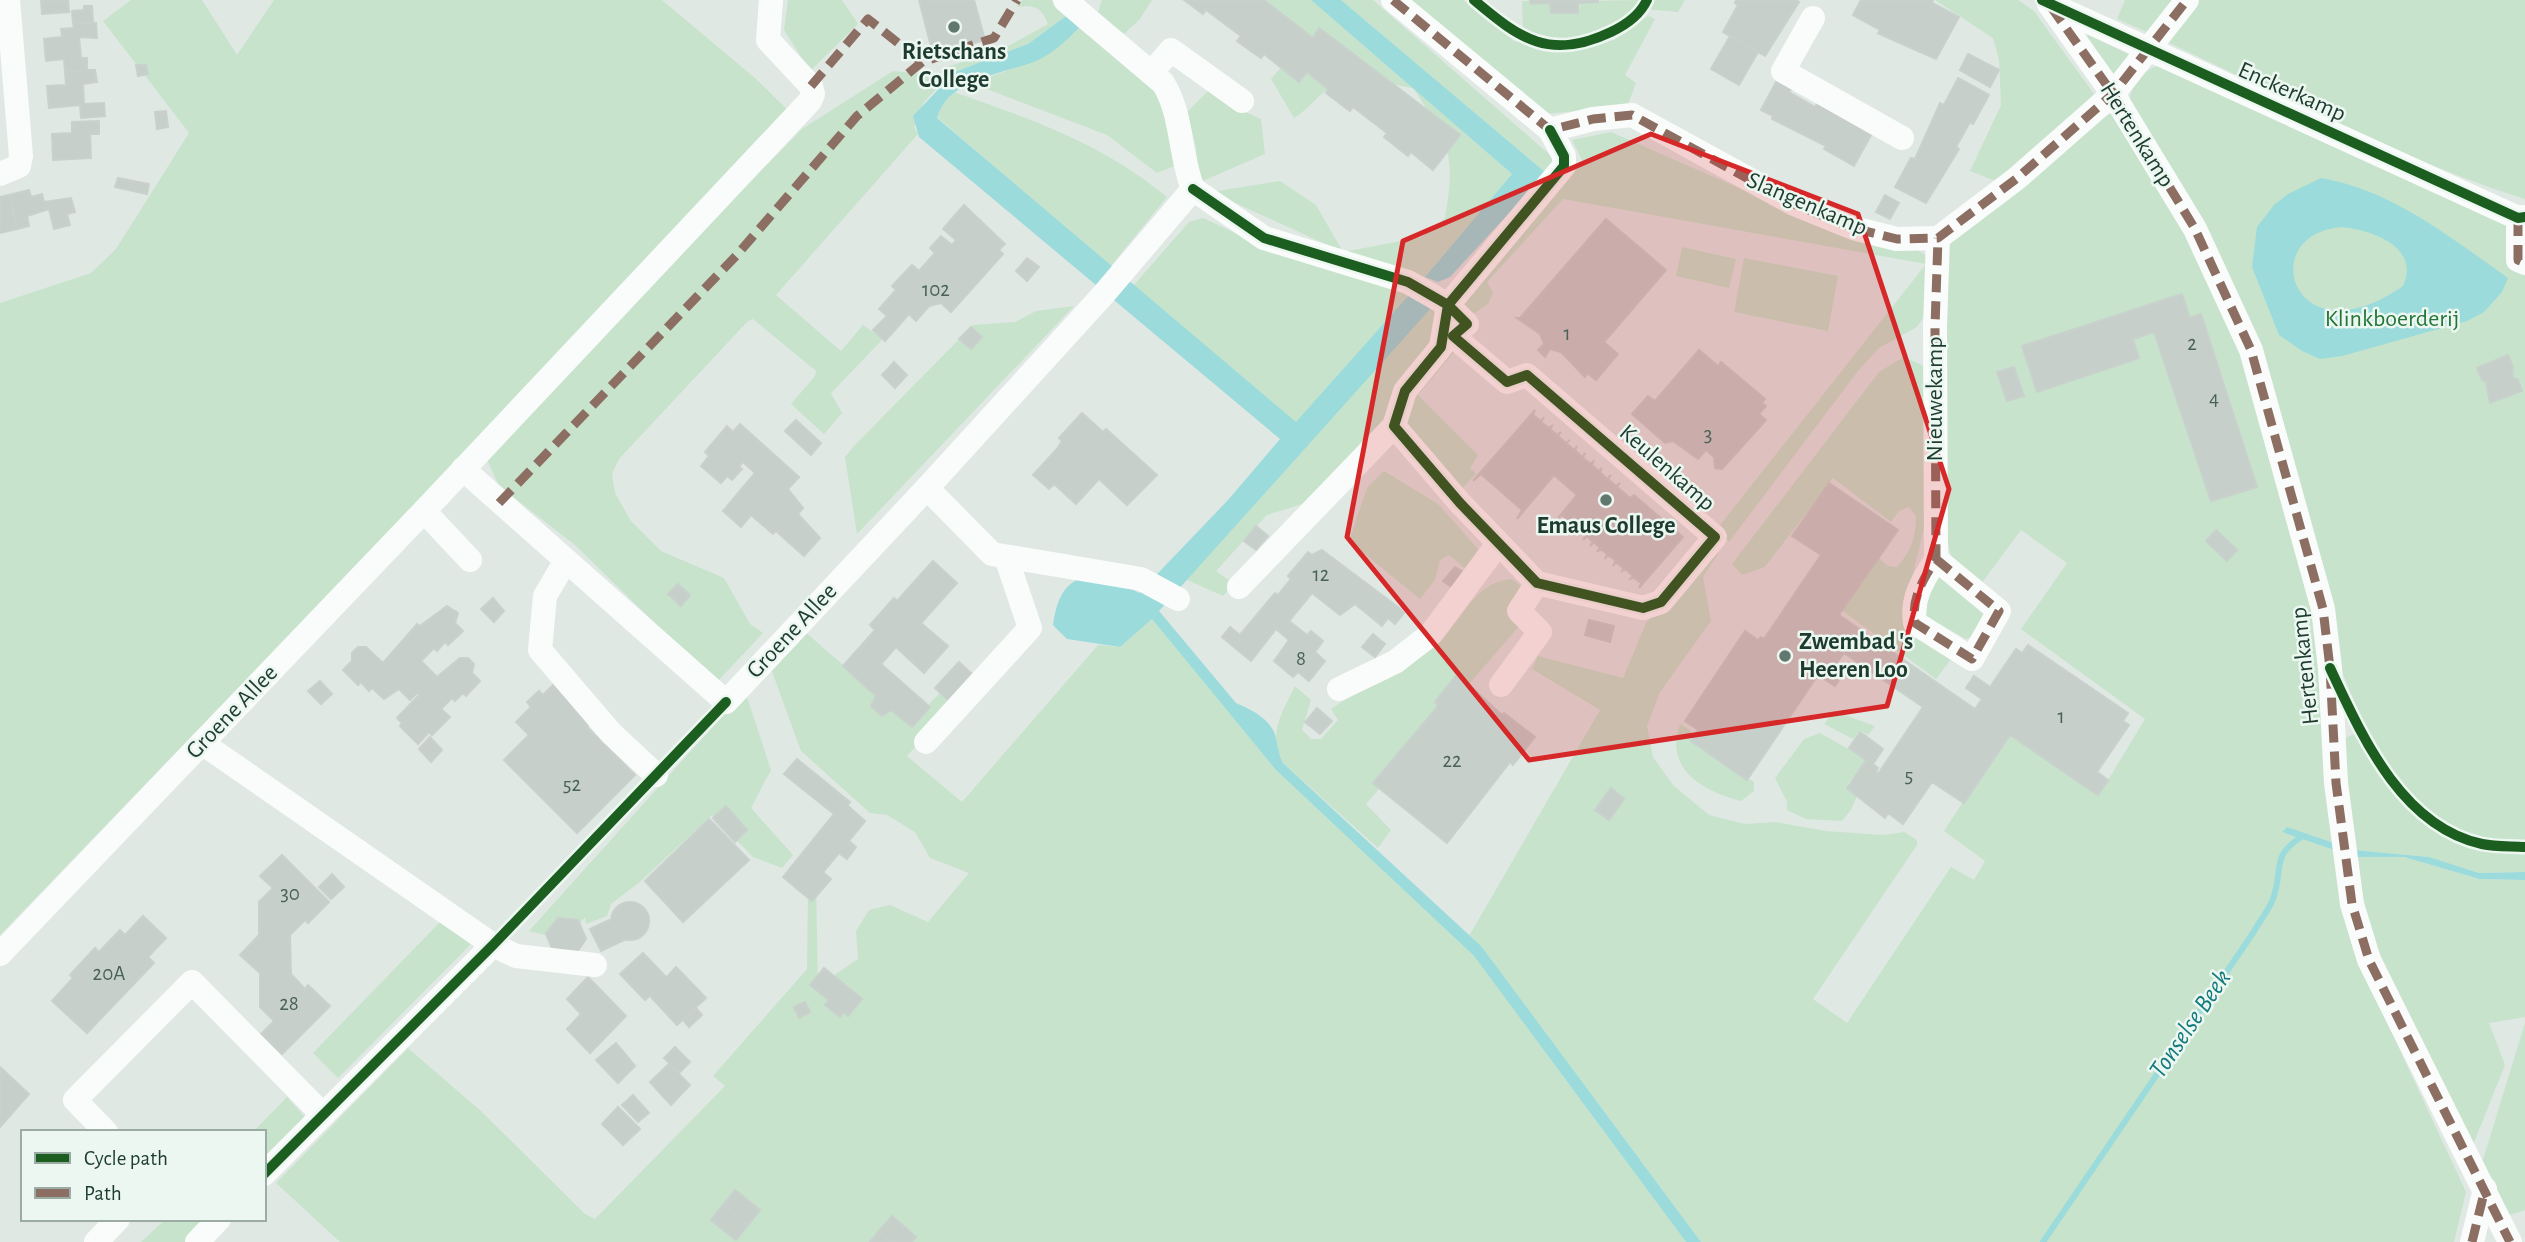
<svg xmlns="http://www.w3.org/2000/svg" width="2525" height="1242" font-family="'Alegreya Sans',sans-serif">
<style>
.green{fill:#c7e3cc}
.water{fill:#9bdbdb;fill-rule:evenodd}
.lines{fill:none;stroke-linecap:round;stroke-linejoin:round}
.stream{stroke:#9bdbdb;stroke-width:6}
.building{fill:#c7cfcb;stroke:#c9d1cd;stroke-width:2}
.minor{stroke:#fafcfb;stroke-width:24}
.quiet{stroke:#8d6e63;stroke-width:9;stroke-dasharray:18 9;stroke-linecap:butt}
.cycleway-casing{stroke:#edf7f1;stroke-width:15}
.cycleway{stroke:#1b5e20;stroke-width:10}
.marked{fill:#d62828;fill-opacity:0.2;stroke:#d62828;stroke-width:5;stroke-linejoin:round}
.poi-dot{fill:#61786e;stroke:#edf7f1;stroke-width:2.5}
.labels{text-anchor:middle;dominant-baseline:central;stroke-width:5;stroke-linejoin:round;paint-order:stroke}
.number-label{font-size:21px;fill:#486257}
.poi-label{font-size:24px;font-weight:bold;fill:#1d3c2f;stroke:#edf7f1}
.street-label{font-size:24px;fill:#1d3c2f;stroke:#edf7f1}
.park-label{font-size:24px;fill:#237638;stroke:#edf7f1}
.water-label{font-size:26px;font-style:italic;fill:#127a7d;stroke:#edf7f1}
</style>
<rect width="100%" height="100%" fill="#e0e8e4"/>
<!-- green -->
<g class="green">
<path d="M131,0H202L237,55L274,0H662L756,79L792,114L0,935V303L91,273L116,249L189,133L103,21Z"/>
<path d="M788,0H842L858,24L810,71L784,30Z"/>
<path d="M1023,0H1051L1066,16L1028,44L955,72L948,67L1010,45L1048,24C1041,6 1034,5 1016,7Z"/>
<path d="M1102,0H1152L1140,19L1124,34L1097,15Z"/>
<path d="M1256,0H1311L1512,174L1425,277L1343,252L1211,192L1280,181L1316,205L1343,252L1422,237L1445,218C1456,153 1449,142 1413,88C1382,83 1349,71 1323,93C1313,101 1306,111 1294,118L1271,79L1297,49Z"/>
<path d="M1341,0H1373L1557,161L1546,173Z"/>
<path d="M1408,0H1463L1514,41L1543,49L1590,46L1614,40L1648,16L1655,19L1625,75L1636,83L1627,107L1544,114Z"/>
<path d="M1641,0C1634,8 1627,19 1619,25C1591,45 1554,42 1523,33L1522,1H1550L1551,8L1579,9L1580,1Z"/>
<path d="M1651,0H1685L1678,12L1646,9Z"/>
<path d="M1935,0H2018L2034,11L2094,94L2003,184L1970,171L2001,105L1999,60L1993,38Z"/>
<path d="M2125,0H2173L2147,32L2117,19Z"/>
<path d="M2199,0H2525V199C2400,160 2284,96 2165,41Z"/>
<path d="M1079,28L1159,91L1177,165L1157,173L1107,135L971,83C1011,69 1049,59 1079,28Z"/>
<path d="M2089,35L2128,54L2132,59L2113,78L2084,37Z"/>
<path d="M2157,66L2506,223L2525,274V843C2416,849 2371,750 2339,663L2275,395L2129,100C2133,83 2141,72 2157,66Z"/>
<path d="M893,71L924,74L940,85L924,102L914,127L918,134L776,295L841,351L863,325L883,339L831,393L842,413L824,434L791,404L815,376L816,371L753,319L747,322L619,459L612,474L615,493L631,521L661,551L724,578L750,624L763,633L716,683L575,545L499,486L483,451L802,129Z"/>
<path d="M1211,88L1234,107L1261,119L1265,154L1198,183L1196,148L1187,112Z"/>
<path d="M954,92C1031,119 1103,144 1167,197L1110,267L937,117L939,108Z"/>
<path d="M2113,113L2183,221L2247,358L2320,624L2337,844L2298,831L2282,832L2340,852L2341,904L2358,960L2466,1192L2454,1242H1701L1482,947L1469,936L1600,710L1532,669L1538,656L1623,678L1646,623L1714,548L1718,554L1703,577L1711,621L1660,692L1647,726L1653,757L1673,785L1709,815L1745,824L1775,822L1826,831L1883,835L1904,832L1917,840V845L1813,999L1847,1023L1951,867L1974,880L1985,861L1944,831L2007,734L2099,795L2145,719L2021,629L2067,563L2021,530L1981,584C1973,577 1959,569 1953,559C1935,532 1946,289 1949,243L2094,120Z"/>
<path d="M1611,132L1862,242L1916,249L1927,256L1926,314L1917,327L1879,348L1858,371L1729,542L1717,529L1926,264L1563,199L1487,282L1493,293L1488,304L1475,313L1466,311L1462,299L1583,162L1572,140Z"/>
<path d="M1203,218L1261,245L1409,295L1296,423L1133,286L1189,222Z"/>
<path d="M1682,247L1736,259L1729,288L1676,276Z"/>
<path d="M1744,258L1838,276L1828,331L1734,312Z"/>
<path d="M1074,306L857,534L845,457L855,445L973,325L1015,322L1036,311Z"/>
<path d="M1432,307L1439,322L1432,347L1391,413L1312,501L1267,515L1216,571L1234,584L1223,596L1185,579Z"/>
<path d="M1447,350L1454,352L1418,395L1478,455L1470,468L1476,474L1461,489L1403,425L1406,409Z"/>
<path d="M1904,357L1924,366V528L1905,606L1952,658L1936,679L1843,611L1879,558L1888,566L1897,567C1911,551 1916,538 1916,516L1909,507L1899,511L1891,522L1833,478L1765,567L1742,575L1732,564L1879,372Z"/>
<path d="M1384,471L1438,504L1478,549L1466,569L1449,555L1440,560L1435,580L1420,599L1349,541L1367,488Z"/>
<path d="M1936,574L1985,613L1973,636L1966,639L1926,616L1927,583Z"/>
<path d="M1512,579L1525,589L1520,625L1366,804L1391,830L1378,848L1283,763C1267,734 1282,713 1295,686L1311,700L1302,730L1311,739H1321L1338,720L1331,709C1364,686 1402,673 1433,648C1461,626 1471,582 1512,579Z"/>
<path d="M1152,619L1276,770L1474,956L1686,1242H340L276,1183L408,1048L482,1112L585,1214L595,1219L725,1086L713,1076L807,969L808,890L816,880L818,986L858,959L856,931L869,910L890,905L928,922L969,873L930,858L915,832L887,815L870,813L801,751L770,666L804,631L910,723L952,681L964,693L907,756L962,802L1098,645L1120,647Z"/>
<path d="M745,691L771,770L751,808L793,855L782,868L753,857L712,815L641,881L611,904L607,916L586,924L585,917L566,940L529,931Z"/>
<path d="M1834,711L1875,726L1868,735L1860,730L1853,739L1824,724Z"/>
<path d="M1680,724L1691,731L1688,737L1754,782V791L1741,801C1703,791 1664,770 1680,724Z"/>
<path d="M1820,733L1866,759L1847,785L1858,794L1851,810L1842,821L1806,819L1787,810V802L1775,778L1804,739Z"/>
<path d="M2354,734C2356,736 2359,737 2362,739C2375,748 2382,773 2391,785C2426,832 2468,848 2525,850V872L2479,873L2428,857L2354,850L2338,741Z"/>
<path d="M2353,857H2404L2478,879L2525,880V1017L2489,1023L2505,1065L2473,1145L2380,954L2367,924Z"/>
<path d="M441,921L471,944L338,1078L313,1053Z"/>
<path d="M2525,1023V1210L2507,1216L2482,1163Z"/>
<path d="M287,1097L310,1123L264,1168V1132H253Z"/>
<path d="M166,1219H211L187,1242H141Z"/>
</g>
<!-- water -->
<g class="water">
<path d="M1311,0H1341L1546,173L1450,277L1438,282L1425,277L1512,174Z"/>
<path d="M1066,16L1079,28C1066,41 1052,54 1036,61C1004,74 947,79 937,118L1296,422L1409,295L1432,307L1159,611L1236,703C1250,709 1265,716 1273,730C1278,739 1277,753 1283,763L1482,947L1701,1242H1686L1474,956L1276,770L1152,619L1120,647L1067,639L1053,625C1061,566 1095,570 1139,593L1228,500L1280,439L919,137L913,116L955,72L1028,44Z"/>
<path d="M2321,178C2392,190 2451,238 2508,278L2502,292L2484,312L2467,321L2342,356L2320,359L2302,351L2279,335L2252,267L2257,227L2274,205L2288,194ZM2342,227C2372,230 2421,247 2403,286C2293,363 2253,234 2342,227Z"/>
<path d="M2287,827L2337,844L2340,852L2282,832Z"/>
<path d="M2354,850L2429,857L2479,873L2525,872V880L2479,879L2404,857H2353Z"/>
</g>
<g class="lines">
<!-- stream -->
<path class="stream" d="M2043,1242L2253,933C2259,922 2269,910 2273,899C2284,868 2270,856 2303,836"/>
</g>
<!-- building -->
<g class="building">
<path d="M41,0H68L69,12L42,14Z"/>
<path d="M919,0H974L985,40L933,54Z"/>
<path d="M1184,0H1264L1313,38L1319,28L1460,135L1433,170L1411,152L1408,156L1384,137L1387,133L1353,107L1350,111L1326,93L1328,89L1307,72L1299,82L1264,54L1261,58L1237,41L1241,36L1206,10L1203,14Z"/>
<path d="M1530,0H1598V2L1578,3V13H1551L1550,3L1531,4Z"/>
<path d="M1736,0H1796L1799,2L1765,56L1723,32L1738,5L1735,3Z"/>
<path d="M1861,0H1933L1932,3L1959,17L1936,59L1884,36L1878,33L1880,30L1853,15Z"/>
<path d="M84,6H92L93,22L73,23L72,11L84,10Z"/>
<path d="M73,23H96L97,38L79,37L81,58H87V70L65,72L64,59L46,61L44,39L62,37L61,29L74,28Z"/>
<path d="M1730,36L1758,52L1739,85L1711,69Z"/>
<path d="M1968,54L1999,70L1990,87L1960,70Z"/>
<path d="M136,65H146L148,74L138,76Z"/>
<path d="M87,70H95L97,82L83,84L84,104L104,103L105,116L81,118L80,105L49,108L47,86L66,85L65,72Z"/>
<path d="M1958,78L1989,95L1973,124L1970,122L1956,147L1959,149L1926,203L1895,187L1911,158L1915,159L1940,103L1944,105Z"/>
<path d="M1777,80L1792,88L1789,92L1815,107L1818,102L1871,135L1854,166L1824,149L1826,146L1772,119L1773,116L1761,110Z"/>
<path d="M166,111L168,127L157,129L155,112Z"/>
<path d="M99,121V134H90L91,158L53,160L52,134L72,133V122Z"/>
<path d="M118,178L149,184L147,194L115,187Z"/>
<path d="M29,190L31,197L42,194L44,202L71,198L75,212L67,214L70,225L54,229L49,209L27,216L29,226L17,229L9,195Z"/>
<path d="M9,195L17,229L0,233V197Z"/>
<path d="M1885,195L1899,203L1890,219L1876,212Z"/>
<path d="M964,205L1005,244L999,250L1003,254L951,312L941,303L929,306L916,321L909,314L885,341L873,330L887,316L879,309L896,290L892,286L912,265L919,271L935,253L930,248L941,236L952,245L956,240L943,229Z"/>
<path d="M1606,219L1666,270L1604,342L1618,354L1596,380L1587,373L1585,377L1561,352L1550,349L1545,357L1538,350L1544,344L1540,334L1517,318H1520Z"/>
<path d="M1027,258L1039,267L1027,281L1016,271Z"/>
<path d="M2182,294L2190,318L2201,314L2257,487L2211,501L2154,332L2133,339L2139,358L2037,392L2022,346Z"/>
<path d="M971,327L982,337L971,349L959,339Z"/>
<path d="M1699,350L1718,366L1721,362L1765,399L1762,403L1766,406L1759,414L1766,420L1722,469L1715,468L1714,457L1706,450L1698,459L1673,441L1665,443L1632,414L1648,396L1655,401Z"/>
<path d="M2508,355L2513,367L2512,377L2518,380L2522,391L2490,403L2486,382L2482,380L2477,368Z"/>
<path d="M894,362L907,375L895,388L882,375Z"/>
<path d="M2014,367L2024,396L2007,401L1997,372Z"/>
<path d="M1535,410L1533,415L1541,421L1544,417L1541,422L1549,428L1553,425L1550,429L1557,435L1561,432L1558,436L1566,443L1570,440L1566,443L1574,450L1577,446L1575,450L1582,457L1585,453L1583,458L1591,464L1594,460L1592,465L1599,471L1602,468L1600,472L1607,479L1611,475L1608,479L1616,486L1620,483L1617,487L1630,498L1634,495L1683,537L1639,588L1641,583L1633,577L1629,580L1633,576L1625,569L1621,572L1624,569L1616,562L1613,566L1616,561L1608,555L1605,559L1607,554L1601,549L1597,552L1600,548L1594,542L1590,546L1593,542L1587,536L1583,540L1586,535L1579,530L1576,534L1579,529L1572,523L1569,527L1571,523L1562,515L1558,518L1577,495L1554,475L1517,519L1522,510L1481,474L1473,481Z"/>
<path d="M1082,413L1103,432L1106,429L1157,475L1127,505L1099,479L1076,504L1054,484L1049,489L1033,475L1057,449L1062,441L1059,438Z"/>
<path d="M796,420L821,443L811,455L785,431Z"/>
<path d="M740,424L799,477L788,489L803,508L798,514L820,538L804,556L776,531L773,534L751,515L741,527L723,511L755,473L743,462L739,467L742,469L732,480L727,476L721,483L701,466L709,456L705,452L727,426L733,432Z"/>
<path d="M1829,483L1898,530L1839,615L1975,709L1982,699L1966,688L1974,676L1990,687L2016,649L2022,653L2028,645L2128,713L2123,721L2129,725L2097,772L2108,780L2098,795L2010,735L1964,803L1932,782L1903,824L1888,813L1885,818L1847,788L1866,760L1849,748L1860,732L1883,749L1873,764L1878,768L1876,772L1878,774L1923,707L1844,653L1833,668L1843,674L1835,686L1818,675L1747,780L1691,741L1698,730L1685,721L1745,631L1758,640L1761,637L1764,639L1821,555L1792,536Z"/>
<path d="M1256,526L1268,536L1256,550L1244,541Z"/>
<path d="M2216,530L2237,550L2227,561L2206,541Z"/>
<path d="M1322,550L1398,607L1404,613L1395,624L1388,618L1382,626L1355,604L1340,615L1312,593L1289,621L1307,635L1311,631L1323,641L1315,652L1325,661L1309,681L1298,672L1293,677L1274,661L1289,640L1276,629L1251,661L1222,637L1230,627L1240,635L1275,593L1278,595L1291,579L1288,576L1308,552L1312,555Z"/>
<path d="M933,561L957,583L921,623L948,646L924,673L896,647L881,664L930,707L912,727L891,710L882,716L871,706L876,696L843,666L875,630L870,625L894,598L897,601Z"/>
<path d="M1455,567L1468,575L1457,591L1443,581Z"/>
<path d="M678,584L690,595L681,606L668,594Z"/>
<path d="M493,598L504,611L494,622L481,609Z"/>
<path d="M447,606L458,613L455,623L463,631L448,645L445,642L437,651L434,648L421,661L437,677L460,658H468L474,664L472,673L480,681L466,696L463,693L455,701L452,698L441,709L450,717L432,735L429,732L418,744L400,726L402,723L397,718L419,695L417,693L410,700L399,689L384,699L372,688L369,691L361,682L358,685L343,670L352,661V653L358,647H366L383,663L417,624L420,626Z"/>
<path d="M1589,620L1614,626L1610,642L1585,635Z"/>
<path d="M1373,634L1385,644L1375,657L1362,647Z"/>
<path d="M959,662L972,674L948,700L935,688Z"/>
<path d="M1457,674L1502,715L1504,713L1535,737L1513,765L1510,762L1447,843L1373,783L1435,710L1438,705L1435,702Z"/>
<path d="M320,681L332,694L321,704L308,691Z"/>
<path d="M553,685L591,723L587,727L635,775L577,833L504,760L529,735L516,722L531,707L527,702L539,691L543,695Z"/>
<path d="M1317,708L1332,721L1320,734L1305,722Z"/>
<path d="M430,737L442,750L431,762L419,749Z"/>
<path d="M797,759L850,802L847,805L865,821L849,841L856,847L847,859L839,853L823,872L831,879L812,901L783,877L834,814L784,774Z"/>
<path d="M1611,788L1624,799L1609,820L1595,810Z"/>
<path d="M726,806L747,830L735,842L713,818Z"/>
<path d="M709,819L749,860L683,922L645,881Z"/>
<path d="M282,855L329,902L308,923L305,920L290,935L291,974L305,989L308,985L330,1006L282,1054L261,1034L274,1021L260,1007V973L240,955L259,935V902L273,888L260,876Z"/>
<path d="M332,874L344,887L331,899L319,887Z"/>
<circle cx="630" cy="921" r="19"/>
<path d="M143,916L166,938L148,957L154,963L87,1033L52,1001L73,978L70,975L95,948L99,952L120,930L125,935Z"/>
<path d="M558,918L578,920L586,939L575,955L554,953L546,934Z"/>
<path d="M609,920L624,940L601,951L590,929Z"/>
<path d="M643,953L668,979L645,1000L620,974Z"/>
<path d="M676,967L706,998L677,1025L650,996Z"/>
<path d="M824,968L862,999L848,1016L844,1012L840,1017L825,1005L829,1000L810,985Z"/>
<path d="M588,977L626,1016L590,1053L567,1029L581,1014L567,999Z"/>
<path d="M805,1002L810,1012L799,1018L794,1007Z"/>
<path d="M696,1008L702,1015L689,1027L683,1020Z"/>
<path d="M616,1043L635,1066L618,1083L596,1060Z"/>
<path d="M675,1047L690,1062L679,1073L664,1058Z"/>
<path d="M669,1064L690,1085L671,1105L650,1082Z"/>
<path d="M0,1067L29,1094L0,1127Z"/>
<path d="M633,1095L649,1113L638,1122L622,1105Z"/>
<path d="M618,1107L640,1129L623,1145L602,1124Z"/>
<path d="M735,1190L760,1210L748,1225L723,1205Z"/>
<path d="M723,1205L748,1225L736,1240L711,1220Z"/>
<path d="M892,1216L916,1237L912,1242H893L879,1231Z"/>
<path d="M879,1231L893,1242H870Z"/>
</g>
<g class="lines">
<!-- minor -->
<g class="minor">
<path d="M1065,0L1163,83C1183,115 1179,154 1193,189"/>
<path d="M1393,0L1550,130L1593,119L1632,115L1794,204L1853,228L1897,239L1938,238L2016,179L2113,94L2187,0"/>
<path d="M2049,4L2113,94L2195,229L2251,350L2323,609L2330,668L2336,783L2352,904L2369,960L2510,1242"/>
<path d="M2052,5L2518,218L2525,217"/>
<path d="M1813,18L1783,71L1902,138"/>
<path d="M1151,73L1171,50L1242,101"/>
<path d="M0,174L19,166L21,156L8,0"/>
<path d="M1193,189L1264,238L1408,282L1448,305L1441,347L1405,391L1394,426L1460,503L1537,583L1643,608L1661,602L1715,537L1527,375L1507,382L1453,336L1467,324L1448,305L1564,166V156L1550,130"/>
<path d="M2518,218V260L2525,263"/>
<path d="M463,469L726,702L927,488L1103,295L1193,189"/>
<path d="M927,488L992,554L1141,579L1178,599"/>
<path d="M424,511L470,560"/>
<path d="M1936,559L1999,611L1972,659L1915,623C1911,598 1923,580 1936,559L1935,327L1938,238"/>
<path d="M565,562L545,596L540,650L611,733L656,775"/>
<path d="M1239,587L1394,426"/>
<path d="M1501,685L1540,632L1519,611L1537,583"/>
<path d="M1339,689L1395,662L1431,634L1498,544"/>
<path d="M926,742L1030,628L1006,557"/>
<path d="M202,743L493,945L516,956L595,965"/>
<path d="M0,954L424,511L810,101L813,94L811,86L768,40L771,0"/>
<path d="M106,1132L75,1100L192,982L323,1115"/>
<path d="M264,1174L493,945"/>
<path d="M96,1242L118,1219"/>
<path d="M197,1242L219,1219"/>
<path d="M2472,1242L2485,1189"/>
</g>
<!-- quiet -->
<g class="quiet">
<path d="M1393,0L1550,130L1593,119L1632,115L1794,204L1853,228L1897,239L1938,238L2016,179L2113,94L2187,0"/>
<path d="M2051,7L2113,94L2195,229L2251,350L2323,609L2330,668L2336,783L2352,904L2369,960L2510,1242"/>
<path d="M811,86L868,19L922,62"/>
<path d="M2518,218V260L2525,263"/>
<path d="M499,503L736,256L857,116L922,62L994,38L1017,0"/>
<path d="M1936,559L1999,611L1972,659L1915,623C1911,598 1923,580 1936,559L1935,327L1938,238"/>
<path d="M2472,1242L2485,1189"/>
</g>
<defs>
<g id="cycleway">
<path d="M1474,0C1520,39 1550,61 1611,32C1626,25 1640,15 1647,0"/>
<path d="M2042,0L2518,218L2525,217"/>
<path d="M1193,189L1264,238L1408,282L1448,305L1441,347L1405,391L1394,426L1460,503L1537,583L1643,608L1661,602L1715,537L1527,375L1507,382L1453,336L1467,324L1448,305L1564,166V156L1550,130"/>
<path d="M2330,668C2362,736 2401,826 2482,844C2496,847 2511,846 2525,847"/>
<path d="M264,1174L493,945L726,702"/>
</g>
</defs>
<!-- cycleway casing -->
<use href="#cycleway" class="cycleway-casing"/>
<!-- cycleway -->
<use href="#cycleway" class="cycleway"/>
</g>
<!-- marked area -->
<path class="marked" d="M1651,134L1858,214L1949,489L1887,706L1529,760L1347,537L1403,241Z"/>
<!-- markers -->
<g class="poi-dot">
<circle cx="954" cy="27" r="7"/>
<circle cx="1606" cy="500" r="7"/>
<circle cx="1785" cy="656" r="7"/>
</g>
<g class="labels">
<!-- number labels -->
<g class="number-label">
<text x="936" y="289">102</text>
<text x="1567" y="333">1</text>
<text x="2192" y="343">2</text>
<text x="2214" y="398">4</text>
<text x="1708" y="434">3</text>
<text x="1321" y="574">12</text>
<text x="1301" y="658">8</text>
<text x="2061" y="716">1</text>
<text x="1452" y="760">22</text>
<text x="1909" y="775">5</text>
<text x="572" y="784">52</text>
<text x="290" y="893">30</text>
<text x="109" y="973">20A</text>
<text x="289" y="1003">28</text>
</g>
<!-- poi labels -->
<g class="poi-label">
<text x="954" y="52">Rietschans<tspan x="954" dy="28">College</tspan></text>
<text x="1606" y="526">Emaus College</text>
<text x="1799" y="642" text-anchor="start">Zwembad 's<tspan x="1799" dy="28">Heeren Loo</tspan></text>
</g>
<!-- street labels -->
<g class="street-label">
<text transform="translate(2292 92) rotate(24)">Enckerkamp</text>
<text transform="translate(2137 135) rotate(58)">Hertenkamp</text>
<text transform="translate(1807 204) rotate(23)">Slangenkamp</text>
<text transform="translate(1935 399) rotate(-90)">Nieuwekamp</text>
<text transform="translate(1667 468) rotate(41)">Keulenkamp</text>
<text transform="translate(792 631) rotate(-47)">Groene Allee</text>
<text transform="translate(2305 666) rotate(-96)">Hertenkamp</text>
<text transform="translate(232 712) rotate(-46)">Groene Allee</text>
</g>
<!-- park labels -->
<g class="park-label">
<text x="2392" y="319">Klinkboerderij</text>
</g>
<!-- water labels -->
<g class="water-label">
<text transform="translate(2190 1024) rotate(-56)">Tonselse Beek</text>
</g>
</g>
<!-- legend -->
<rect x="21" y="1130" width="245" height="91" fill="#edf7f1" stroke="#9aaca3" stroke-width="2"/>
<rect x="35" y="1153" width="35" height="10" fill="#1b5e20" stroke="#9aaca3" stroke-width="2"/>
<text x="84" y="1165" font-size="21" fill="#1d3c2f">Cycle path</text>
<rect x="35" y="1188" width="35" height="10" fill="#8d6e63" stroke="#9aaca3" stroke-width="2"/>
<text x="84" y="1200" font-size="21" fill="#1d3c2f">Path</text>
</svg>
